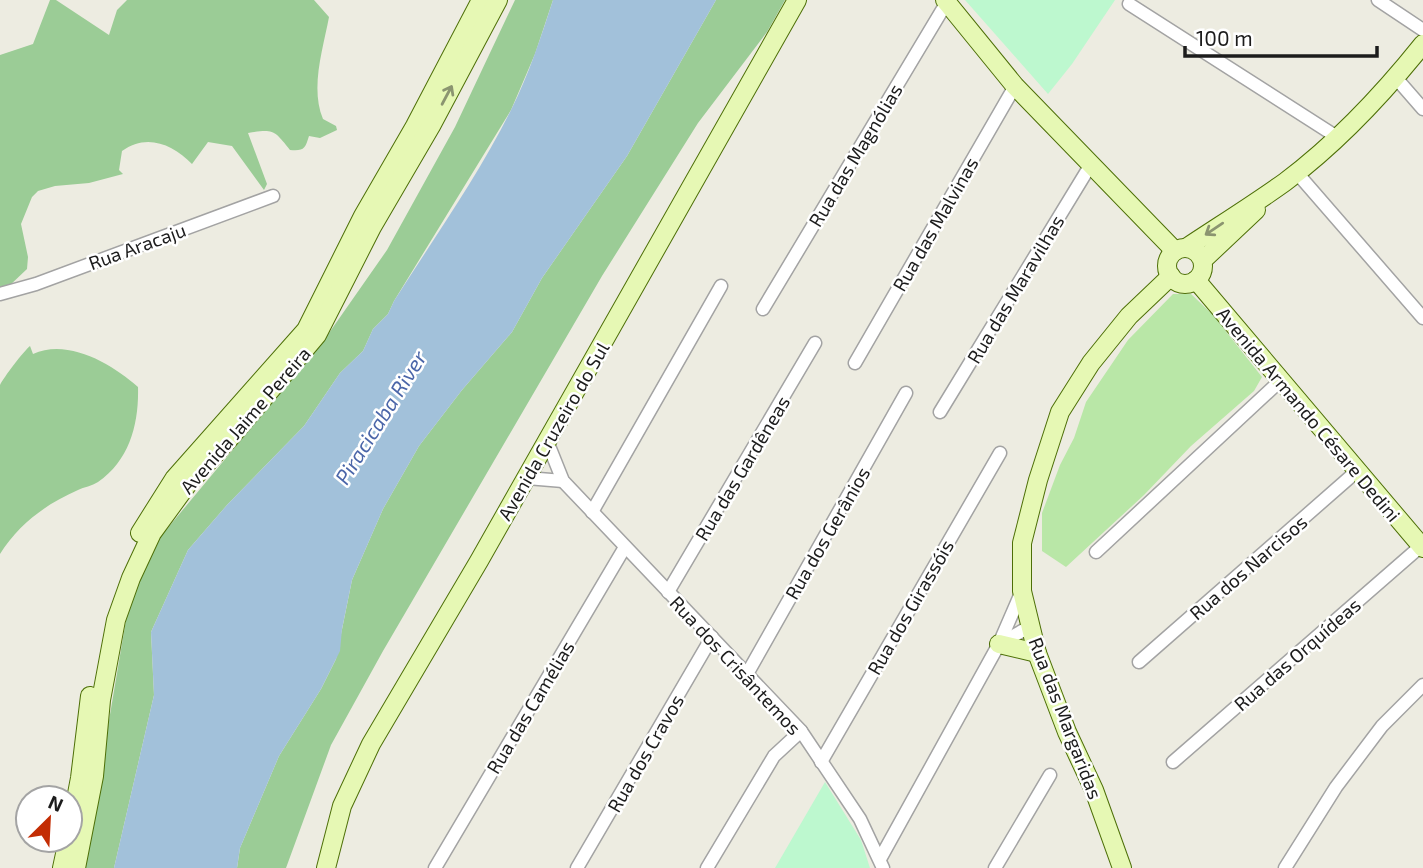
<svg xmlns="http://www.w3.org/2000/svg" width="1423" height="868" font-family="'Exo 2',sans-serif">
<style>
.grass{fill:#b9e7a7}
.forest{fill:#9bcc96}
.park{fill:#bdf8cf}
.water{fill:#a2c1da}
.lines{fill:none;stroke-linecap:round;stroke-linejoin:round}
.street-casing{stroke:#a3a3a3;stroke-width:15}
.secondary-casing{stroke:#4d6f07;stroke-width:20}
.street{stroke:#fff;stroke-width:12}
.secondary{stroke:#e6f8b4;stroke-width:18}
.oneway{stroke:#8b9570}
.labels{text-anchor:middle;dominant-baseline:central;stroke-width:5;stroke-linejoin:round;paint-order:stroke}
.street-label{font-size:19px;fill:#1c1c1c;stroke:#fff}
.water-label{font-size:21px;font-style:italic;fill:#4b66a9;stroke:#fff}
</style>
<rect width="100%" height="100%" fill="#edece1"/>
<!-- grass -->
<path class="grass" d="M1173,294H1191L1213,315L1262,377L1254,391L1191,446L1144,495L1066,567L1042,551V513L1060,465L1074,438L1086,402L1128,340Z"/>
<!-- forest -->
<g class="forest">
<path d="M50,0H56L109,35L117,10L127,0H314L329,17C323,49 310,88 323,119L336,126L337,130L320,138L309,136C305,149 304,151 290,150C274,130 274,129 248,133L267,184L264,190L232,146L208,142L192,164C173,144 146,133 122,151L119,170L123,174L89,183L55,186L38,191L32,197L21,224L28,257L27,269L8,287L0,290V55L33,44Z"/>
<path d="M515,0H553L535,54L511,110L394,301L388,314L373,329L363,351L340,373L304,426L227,505L188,550L151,632L154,695L114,868H84L126,620L140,578L161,536L322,343L387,250L455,127Z"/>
<path d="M716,0H785L767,32L698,123L602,276L383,651L331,745L286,868H237L240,848L279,756L321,689L336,659L352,580L383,509L419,446L462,390L512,332L542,278L627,156Z"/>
<path d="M30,346L33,354C68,338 112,364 138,387C139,423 130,460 98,482C92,486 84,487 78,490C46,504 19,524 0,554V385C4,377 23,352 30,346Z"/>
</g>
<!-- park -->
<g class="park">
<path d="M965,0H1115L1072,64L1048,94Z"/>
<path d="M825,782L861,840L870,868H775Z"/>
</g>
<!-- water -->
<path class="water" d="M553,0H716L627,156L542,278L512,332L462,390L419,446L383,509L352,580L342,629L340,651L321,689L279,756L240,848L237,868H114L154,695L151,632L188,550L227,505L304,426L340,373L363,351L373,329L388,314L394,301C434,238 478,176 511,110C529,74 541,37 553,0Z"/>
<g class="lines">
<defs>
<g id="street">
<path d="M1378,0L1423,30"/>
<path d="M1129,4L1337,137"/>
<path d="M1396,78L1423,109"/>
<path d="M1297,173L1423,318"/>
<path d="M0,294L36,284L273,196"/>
<path d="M763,309L947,2"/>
<path d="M855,363L1015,86"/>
<path d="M940,412L1090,166"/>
<path d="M547,441L563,481L801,731L860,819L883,868"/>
<path d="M527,478L563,481"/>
<path d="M592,512L721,286"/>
<path d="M1096,552L1281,380"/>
<path d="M668,592L815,343"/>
<path d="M999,644L1031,626"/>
<path d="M1139,662L1357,471"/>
<path d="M747,674L906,393"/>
<path d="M821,762L1000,453"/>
<path d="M1173,762L1421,546"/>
<path d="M880,859L999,644L1022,591"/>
<path d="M435,868L625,547"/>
<path d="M577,868L712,637"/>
<path d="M707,868L774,756L801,731"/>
<path d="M995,868L1050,775"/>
<path d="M1285,868L1336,787L1382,726L1423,685"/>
</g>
<g id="secondary">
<path d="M945,0L1015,86L1175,251"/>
<path d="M1186,248C1219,226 1253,205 1285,182C1337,143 1383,94 1423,44"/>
<circle cx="1185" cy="266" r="18"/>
<path d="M1203,260L1256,210"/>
<path d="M1196,280L1423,548"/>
<path d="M140,533L174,479L306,330L363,216L415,126L481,0"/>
<path d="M999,644L1037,653"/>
<path d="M70,831L80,778L90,696"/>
<path d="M62,868L68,840"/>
<path d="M76,868L94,776L101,700L116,620L131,578L152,533L187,485L229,439L317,335L372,227L431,126L498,0"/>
<path d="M326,868L342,806L371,744L479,561L797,0"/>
<path d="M1122,868L1094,790L1067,732L1037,653L1022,591V543L1038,480L1060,412L1091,363L1129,316L1171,276"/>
</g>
</defs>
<!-- street casing -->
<use href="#street" class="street-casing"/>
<!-- secondary casing -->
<use href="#secondary" class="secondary-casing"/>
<!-- street -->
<use href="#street" class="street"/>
<!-- secondary -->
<use href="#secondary" class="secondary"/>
</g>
<!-- one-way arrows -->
<defs><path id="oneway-shaft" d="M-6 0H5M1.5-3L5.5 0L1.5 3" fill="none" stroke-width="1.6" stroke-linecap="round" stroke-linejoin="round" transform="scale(1.75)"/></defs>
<g class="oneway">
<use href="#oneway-shaft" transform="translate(447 95) rotate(-62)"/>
<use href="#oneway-shaft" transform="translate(1214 229) rotate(146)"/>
</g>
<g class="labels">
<!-- street labels -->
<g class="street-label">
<text transform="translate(855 155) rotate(-59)">Rua das Magnólias</text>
<text transform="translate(935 224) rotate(-60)">Rua das Malvinas</text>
<text transform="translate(137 246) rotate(-20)">Rua Aracaju</text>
<text transform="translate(1015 289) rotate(-59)">Rua das Maravilhas</text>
<text transform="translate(1309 414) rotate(50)">Avenida Armando Césare Dedini</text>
<text transform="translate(245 420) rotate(-49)">Avenida Jaime Pereira</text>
<text transform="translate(553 431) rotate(-60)">Avenida Cruzeiro do Sul</text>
<text transform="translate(742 468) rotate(-59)">Rua das Gardêneas</text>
<text transform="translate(827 533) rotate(-60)">Rua dos Gerânios</text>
<text transform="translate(1248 567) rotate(-41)">Rua dos Narcisos</text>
<text transform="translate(910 607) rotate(-60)">Rua dos Girassóis</text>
<text transform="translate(1297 654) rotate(-41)">Rua das Orquídeas</text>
<text transform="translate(736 665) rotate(47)">Rua dos Crisântemos</text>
<text transform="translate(530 707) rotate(-59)">Rua das Camélias</text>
<text transform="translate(1066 718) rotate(69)">Rua das Margaridas</text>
<text transform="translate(645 753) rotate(-60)">Rua dos Cravos</text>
</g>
<!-- water labels -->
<g class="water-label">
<text transform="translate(380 417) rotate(-58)">Piracicaba River</text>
</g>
</g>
<!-- north arrow -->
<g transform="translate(49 819) rotate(24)"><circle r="33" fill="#ffffff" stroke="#a4a4a4" stroke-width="2"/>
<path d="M0-5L12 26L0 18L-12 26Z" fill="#c32d04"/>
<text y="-10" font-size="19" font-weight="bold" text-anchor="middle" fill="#1c1c1c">N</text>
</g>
<!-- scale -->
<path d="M1185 46v10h192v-10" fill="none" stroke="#1c1c1c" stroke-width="3.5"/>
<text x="1196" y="46" font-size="21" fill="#1c1c1c" stroke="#ffffff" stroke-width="5" paint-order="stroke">100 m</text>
</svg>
